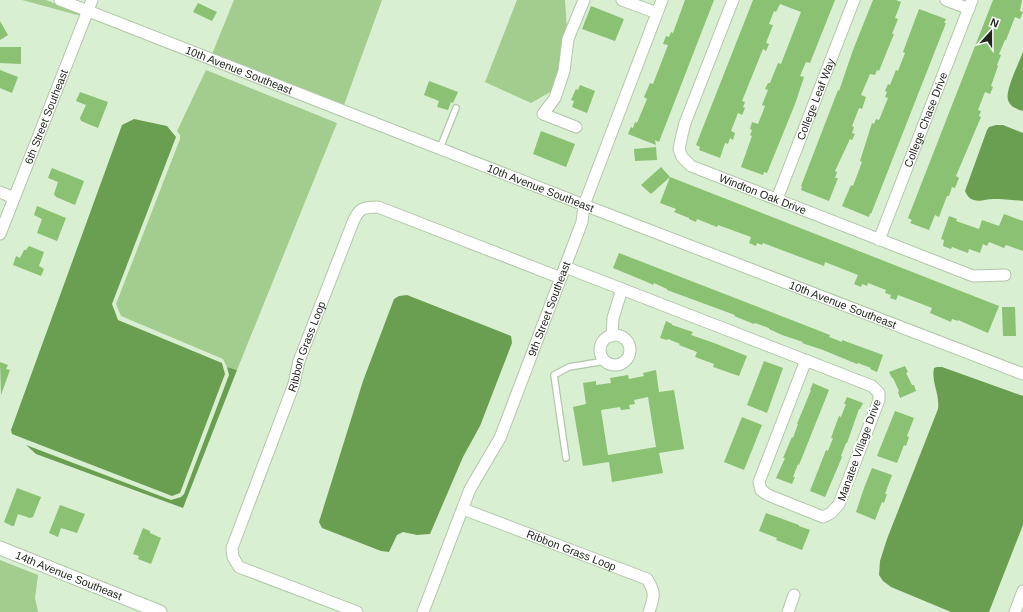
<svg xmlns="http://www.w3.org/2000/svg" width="1023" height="612" font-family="Helvetica,sans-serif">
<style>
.green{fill:#a2cd8f}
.water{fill:#6a9f52}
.building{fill:#8ac172;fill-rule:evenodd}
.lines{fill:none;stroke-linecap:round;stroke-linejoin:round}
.service-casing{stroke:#b2c7aa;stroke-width:8}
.minor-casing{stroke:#b2c7aa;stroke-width:13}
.tertiary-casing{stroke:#b2c7aa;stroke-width:15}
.service{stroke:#fff;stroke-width:5.5}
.minor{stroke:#fff;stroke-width:11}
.tertiary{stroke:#fff;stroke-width:13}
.labels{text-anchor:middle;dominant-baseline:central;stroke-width:4;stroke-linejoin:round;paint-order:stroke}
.street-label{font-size:11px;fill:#20281d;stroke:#fff}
</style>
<rect width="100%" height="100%" fill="#d9efd1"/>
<!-- green -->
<g class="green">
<path d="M22,0H46L81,14V16Z"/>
<path d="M234,0H382L344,105L212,54Z"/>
<path d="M517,0H565L567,30L560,70L552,91L531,103L485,82Z"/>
<path d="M206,70L337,123L237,370L227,367L223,359L121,316L116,304L180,139V135L177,131Z"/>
<path d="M0,560L38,575L35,598L38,612H0Z"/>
</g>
<!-- water -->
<g class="water">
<path d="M1023,52V111C1017,109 1010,107 1008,100C1005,90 1019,63 1023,52Z"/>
<path d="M134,119L167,126L176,137L112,304L118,320L222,363L225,374L180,493L172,496L12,434L11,430L122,125Z"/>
<path d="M996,125H1003L1023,133V201C1013,200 1004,199 993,199C987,199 980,202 974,200C969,199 967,195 965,191L987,130L989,127Z"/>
<path d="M407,295L511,336L512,343L480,426L463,457L430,534L417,535L403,532L397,535L389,552L381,551L322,528L319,522L363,381L394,299L399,296Z"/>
<path d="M227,367L237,370L183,508L36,454L26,445L171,500L181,497L184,494L229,375Z"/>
<path d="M937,367H942L1023,396V525L989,612H951L891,587L883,581L879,575L880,561L887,539L938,409C940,394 931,382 934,368Z"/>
</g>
<!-- building -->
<g class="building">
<path d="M685,0H714L659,142L655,140L656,145L628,134L631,127L633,128L635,122L637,123L647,99L644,97L650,83L653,84L668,45L663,44L666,36L669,37L671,32L673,33Z"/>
<path d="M753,0H835L810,63L806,62L800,76L804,77L795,104L767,173L764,172L763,175L741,167L752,136L750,135L752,130L750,129L752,122L758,124L765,106L762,105L768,90L765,89L768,83H770L778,63L781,64L801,12L780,4L776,12L774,11L769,24L773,25L766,43L769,44L766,51L763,49L742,101L745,102L743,107L745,108L742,115L738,113L731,131L735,133L733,140L730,138L728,144L725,143L720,158L699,150L700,147L696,145Z"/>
<path d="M873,0H896L901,2L895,18L898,19L892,34H894L879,71L877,70L875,75L870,74L861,95L866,97L862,109L859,108L852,126L854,127L852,133L855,134L852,140L850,139L835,171L837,172L835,178H838L829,201L801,190L802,186H801L838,90L839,91L853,50Z"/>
<path d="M993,0H1022L1020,11L1023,12L1020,19L1015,17L1006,40H1005L999,54L1001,55L997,65L998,66L991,86L993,87L990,94L985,92L978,110L981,111L979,116L981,117L956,176L959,178L955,188L952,187L949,196H947L939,217L935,215L929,230L910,223L912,220L908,218Z"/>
<path d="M198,3L217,12L212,21L193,12Z"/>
<path d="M591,6L624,19L615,41L582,29Z"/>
<path d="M919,9L946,19L944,23H946L871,214L870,213L869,217L842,206L851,185L853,186L862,162L860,161L872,123L874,124L876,119L879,120L888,98L885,97L887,92L885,91L888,84L890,85L896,70L898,71L905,53L903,52Z"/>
<path d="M0,21L8,35L0,40Z"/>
<path d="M0,47H21V64L0,63Z"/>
<path d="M0,70L18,77L12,93L0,88Z"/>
<path d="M429,81L458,92L453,103L451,102L448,110L437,107L439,101L424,95Z"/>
<path d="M580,85L595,91L587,113L572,107L574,101L571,100L576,89L578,90Z"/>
<path d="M80,92L108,102L98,128L81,121L80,118L86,105L76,101Z"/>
<path d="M541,131L575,144L566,167L533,154Z"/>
<path d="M656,147L657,160L635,161L634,149Z"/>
<path d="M661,167L670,177L651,194L641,185Z"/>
<path d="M52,168L84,181L75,205L56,197L54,194L58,182L48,178L51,170Z"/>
<path d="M670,177L999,306L988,333L958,320V321L952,319L951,322L930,313L932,308L914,301L898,295L896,300L890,298L891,295L885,293L886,290L868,283L867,286L862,284L861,287L854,284L858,275L825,262L824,266L763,243L762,245L757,243L756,246L749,243L751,237L718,225L717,227L697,219L696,222L689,219V218L674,212L676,209L660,203Z"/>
<path d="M37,206L66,218L57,241L37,233L42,219L34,215Z"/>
<path d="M1004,214L1023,221V251L1006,245L1004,248L989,242L987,246L983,244L980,253L969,249L968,253L952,247L951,249L943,246L944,240L941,239L949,216L957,219L956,221L979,229L982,220L999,226Z"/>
<path d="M29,246L44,252L39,266L44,269L41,276L13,265L16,256L20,258L24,250H26Z"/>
<path d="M619,253L830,335L829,337L842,342V340L883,355L877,372L870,369L871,368L858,363L857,364L823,350L802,343L803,342L782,335L769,329V328L755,323L754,324L734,316L735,315L667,290V289L654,283L653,285L647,282L613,268Z"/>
<path d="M1002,307H1015L1016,336H1003Z"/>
<path d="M666,321L672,324V325L693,332L691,335L714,343L747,356L739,376L713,367L714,364L695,357L697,352L679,345L680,344L668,339L667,340L660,338Z"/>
<path d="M764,361L783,368L767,413L747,405Z"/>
<path d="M0,362L8,365L6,369L10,370L1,395Z"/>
<path d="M905,366L908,372L906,373L912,385H914L916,391L900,398L898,392L899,391L893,378H892L889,372Z"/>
<path d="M656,370L659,392L674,390L684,449L659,453L663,473L612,482L609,462L583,466L573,407L586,404L583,383L596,381V385L611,383L610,378L628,375L629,379L644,376L643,373ZM648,397L656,447L608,455L601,410L620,407L621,410L630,409L629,405L635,404L634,400Z"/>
<path d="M813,383L829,390L799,465L798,464L793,477H795L792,484L776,478L785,458H783L792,437L793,438L798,424H797L811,390H810Z"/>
<path d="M847,397L863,403L860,409H859L847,443H846L841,456L842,457L825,497L810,491L826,450L828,451L833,438H831L839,416L841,417L846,404H844Z"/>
<path d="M895,411L914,418L907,436L909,437L906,446L904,445L897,463L877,456Z"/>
<path d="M742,417L762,425L744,470L724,462Z"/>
<path d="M872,468L892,475L885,494H887L884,503L882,502L875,520L856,512L864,488Z"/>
<path d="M17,488L41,497L33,517L30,518L18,514L14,526H12L4,522Z"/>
<path d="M60,505L85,514L77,533L61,528L58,537L49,533Z"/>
<path d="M766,513L799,525V526L810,530L802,550L776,540L777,538L759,531Z"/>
<path d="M143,528L150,531V533L161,538L151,564L138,559L139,556L133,554Z"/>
</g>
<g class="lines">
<defs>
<g id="service">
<path d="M440,148L456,108"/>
<path d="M566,458L554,375L569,367L605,361"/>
</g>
<g id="minor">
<path id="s1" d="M60,0L584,205L1023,374"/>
<path d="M622,0L657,13"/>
<path id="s2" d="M733,0L685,123L682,135L679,149L682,157L691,166L973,276L1005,275"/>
<path d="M946,0L969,9"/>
<path d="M576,127L543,114L555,98L564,71L568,39L584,0"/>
<path d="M0,192L14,198"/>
<path id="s3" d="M777,199L854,0"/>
<path id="s4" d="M0,234L92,0"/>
<path id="s5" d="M879,240L972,0"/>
<path d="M565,267C667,307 770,346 872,386L879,393V400L839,504L831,513L823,517L768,495L761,490L759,482L806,360"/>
<circle cx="615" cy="350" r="15"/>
<path d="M612,336L613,318L622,289"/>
<path id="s6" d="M463,509L647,579C656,593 654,597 649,612"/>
<path id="s7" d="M357,612L239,567L233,557L232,548L294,384L299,361L353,222C359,208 363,207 378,207L561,278"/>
<path id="s8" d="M423,612L470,489L500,438L582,222L584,205L662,0"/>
<path d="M788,612L794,595"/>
<path d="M1015,612L1023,591"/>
</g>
<g id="tertiary">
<path id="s9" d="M0,548L160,612"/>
</g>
</defs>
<!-- service casing -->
<use href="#service" class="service-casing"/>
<!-- minor casing -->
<use href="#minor" class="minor-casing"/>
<!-- tertiary casing -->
<use href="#tertiary" class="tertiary-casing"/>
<!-- service -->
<use href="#service" class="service"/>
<!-- minor -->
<use href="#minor" class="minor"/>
<!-- tertiary -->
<use href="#tertiary" class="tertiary"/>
</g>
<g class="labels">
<!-- street labels -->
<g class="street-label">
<text stroke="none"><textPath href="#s1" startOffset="192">10th Avenue Southeast</textPath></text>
<text stroke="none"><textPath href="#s3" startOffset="107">College Leaf Way</textPath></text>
<text stroke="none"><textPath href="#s4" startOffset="126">6th Street Southeast</textPath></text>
<text stroke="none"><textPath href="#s5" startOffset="129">College Chase Drive</textPath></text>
<text stroke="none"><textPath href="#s1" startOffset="516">10th Avenue Southeast</textPath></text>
<text stroke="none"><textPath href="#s2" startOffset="257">Windton Oak Drive</textPath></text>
<text stroke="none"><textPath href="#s1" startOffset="840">10th Avenue Southeast</textPath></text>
<text stroke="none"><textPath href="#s8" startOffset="329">9th Street Southeast</textPath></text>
<text stroke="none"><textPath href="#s7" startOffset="362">Ribbon Grass Loop</textPath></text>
<text transform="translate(859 450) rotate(-70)">Manatee Village Drive</text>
<text stroke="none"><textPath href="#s6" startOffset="116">Ribbon Grass Loop</textPath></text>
<text stroke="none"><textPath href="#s9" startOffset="74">14th Avenue Southeast</textPath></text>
</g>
</g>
<!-- north arrow -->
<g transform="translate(991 32) rotate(21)" stroke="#ffffff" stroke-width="3" paint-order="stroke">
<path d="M0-3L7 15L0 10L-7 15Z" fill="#20281d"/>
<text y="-6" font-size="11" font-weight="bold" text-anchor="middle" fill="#20281d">N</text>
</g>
</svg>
